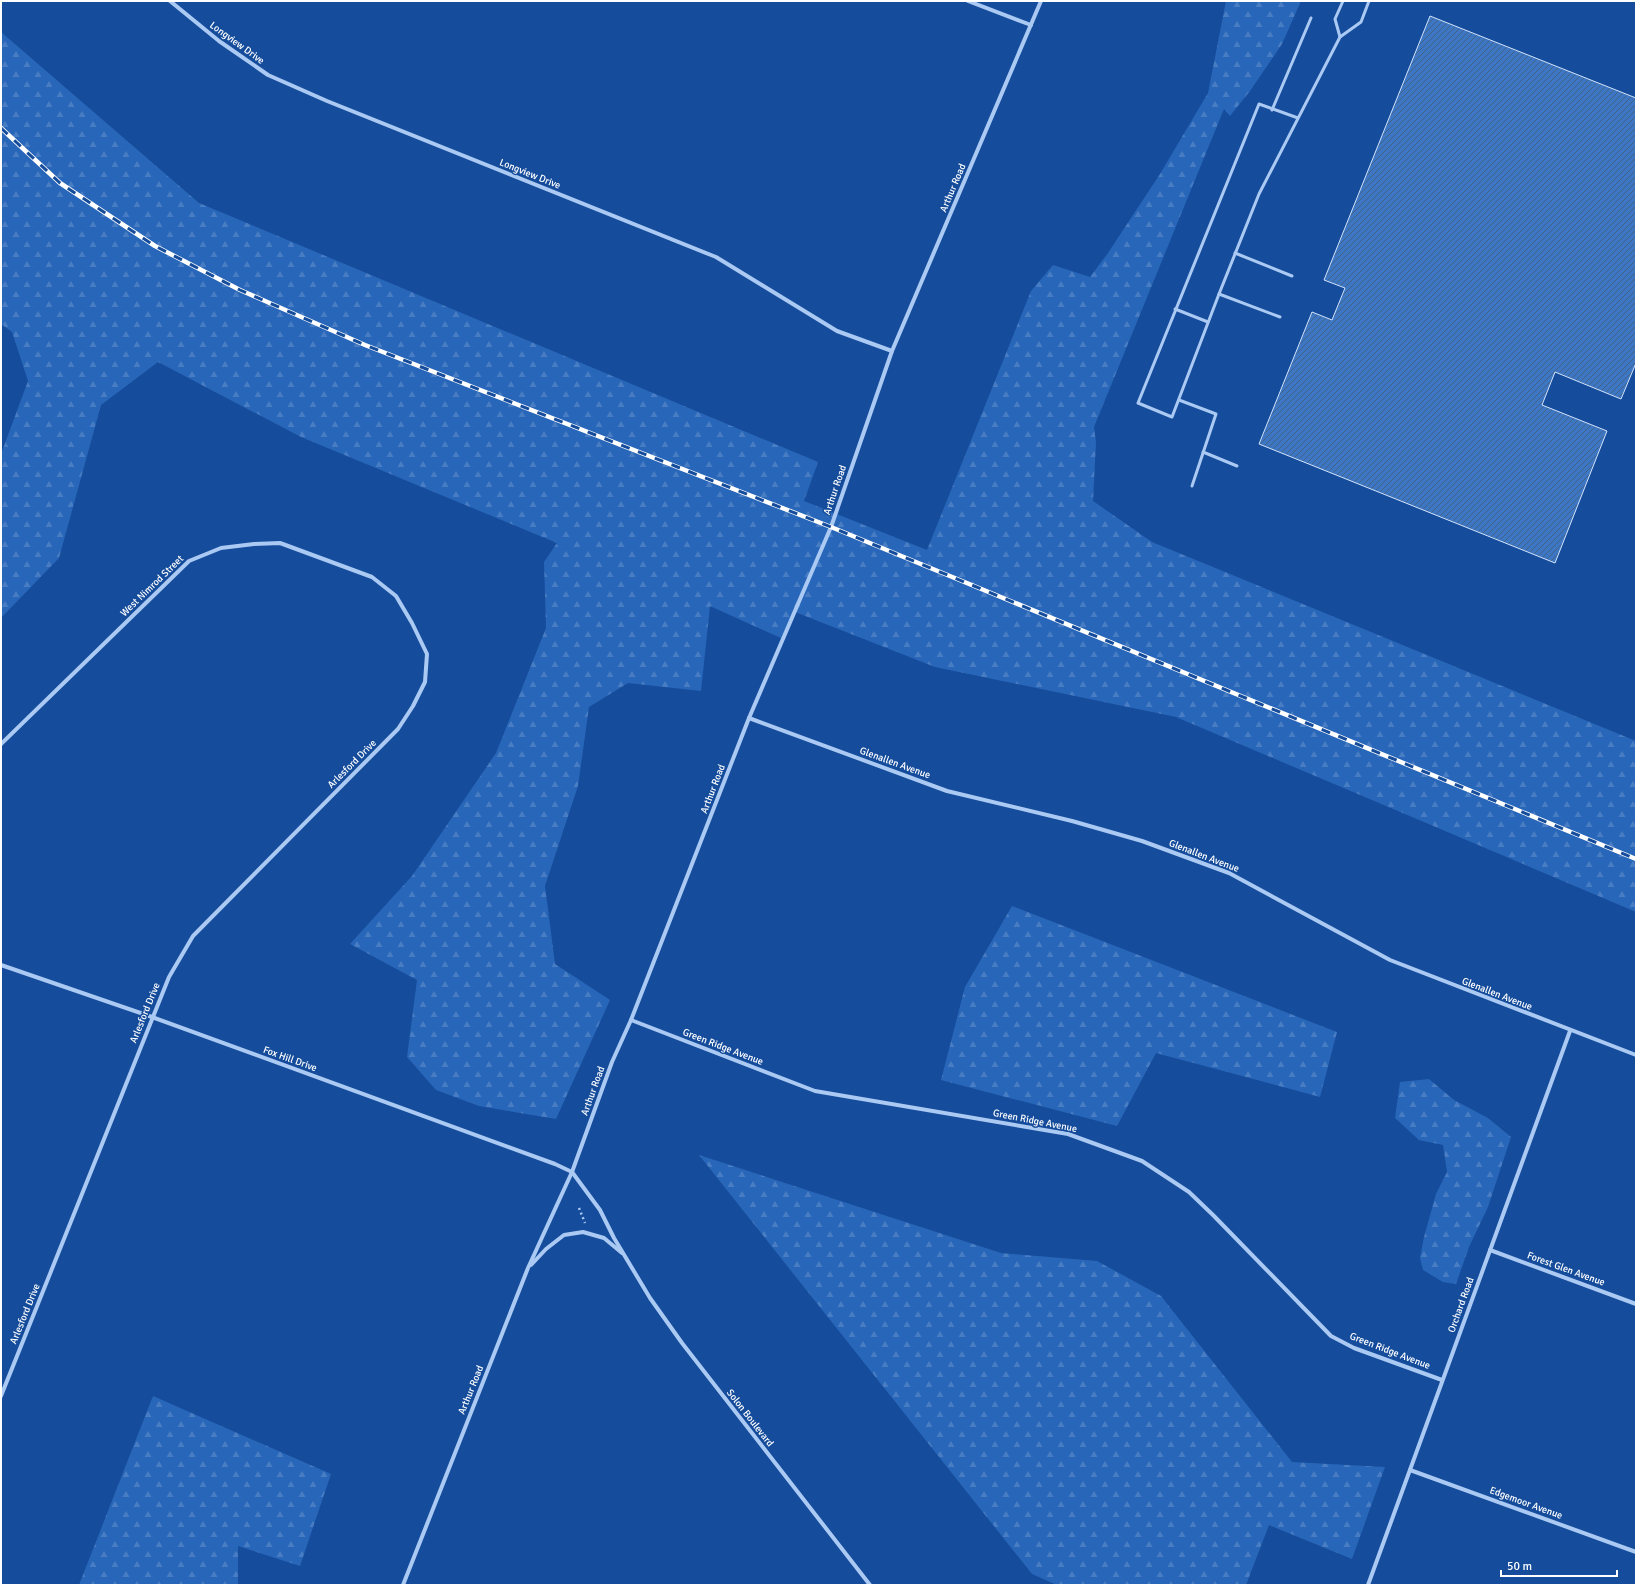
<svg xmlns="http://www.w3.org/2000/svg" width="1637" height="1586" font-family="Signika,sans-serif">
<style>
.forest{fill:url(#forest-firs)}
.building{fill:url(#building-hatch);stroke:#d2e4fd}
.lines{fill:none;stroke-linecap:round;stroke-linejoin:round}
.path{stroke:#aac9f3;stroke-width:2.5;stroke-dasharray:2 3;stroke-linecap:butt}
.service{stroke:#aac9f3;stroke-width:3}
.minor{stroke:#aac9f3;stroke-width:4}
.rail-casing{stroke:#fff;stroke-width:4.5}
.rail{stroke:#154c9b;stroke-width:3;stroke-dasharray:9;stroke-linecap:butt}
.labels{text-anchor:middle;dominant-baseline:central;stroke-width:3;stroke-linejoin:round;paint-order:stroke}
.street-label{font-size:10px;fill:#fff;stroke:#154c9b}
</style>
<defs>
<pattern id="forest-firs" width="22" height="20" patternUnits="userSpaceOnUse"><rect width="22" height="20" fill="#2866b9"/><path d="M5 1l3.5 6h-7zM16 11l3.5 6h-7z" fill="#487dc4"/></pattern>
<pattern id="building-hatch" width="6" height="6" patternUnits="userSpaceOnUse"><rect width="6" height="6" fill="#3d76c2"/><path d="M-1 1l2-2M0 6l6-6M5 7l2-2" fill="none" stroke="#446187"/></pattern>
</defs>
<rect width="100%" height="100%" fill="#154c9b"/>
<!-- forest -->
<g class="forest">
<path d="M1226,1H1301L1282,44L1250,91L1230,116L1224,109L1094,427L1096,442L1093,501L1152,542L1636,741V912L1176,717L935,667L795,612L783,639L710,606L701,691L628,683L589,707L578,786L545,886L555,964L610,1000L556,1119L479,1106L436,1090L407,1057L417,980L350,944L412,876L496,753L546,628L544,562L557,543L301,437L158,362L101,405L59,558L1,618V454L28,381L12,332L1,324V32L199,203L818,462L804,501L927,550L1031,291L1053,265L1090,277L1108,253L1160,174L1208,93Z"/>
<path d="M1012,906L1337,1032L1320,1097L1156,1053L1117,1126L941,1080L965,987Z"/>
<path d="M1429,1079L1454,1100L1488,1118L1511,1137L1488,1207L1469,1247L1456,1284L1443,1282L1423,1270L1420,1258L1424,1237L1436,1194L1447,1172L1443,1145L1419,1140L1395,1118L1400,1082Z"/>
<path d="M699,1155L1001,1253L1097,1261L1161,1296L1292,1462L1385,1467L1352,1559L1269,1525L1246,1585H1057L1032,1574Z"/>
<path d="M153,1396L331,1474L300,1566L238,1546V1585H79Z"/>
</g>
<!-- building -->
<path class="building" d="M1430,16L1636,98V363L1621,399L1555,372L1542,405L1607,431L1555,563L1259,444L1312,312L1332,320L1345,288L1324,280Z"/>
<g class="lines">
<!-- path -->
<path class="path" d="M579,1208L585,1223"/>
<!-- service -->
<g class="service">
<path d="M1340,37L1335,19L1343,1"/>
<path d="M1272,110L1311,18"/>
<path d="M1298,118L1259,104L1138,403L1172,417L1219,294L1259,194L1340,37L1361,22L1369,1"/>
<path d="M1235,253L1292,276"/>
<path d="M1219,294L1280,317"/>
<path d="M1175,309L1208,322"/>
<path d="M1179,400L1216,414L1192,486"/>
<path d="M1203,452L1237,466"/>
</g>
<!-- minor -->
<g class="minor">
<path d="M170,1L219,41L268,75L327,101L716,257L837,331L892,351"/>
<path d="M968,1L1031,25"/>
<path d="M749,718L947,791L1072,821L1142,841L1229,873L1390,960L1636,1055"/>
<path d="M1,744L189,561L221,548L254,544L280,543L372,577L396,596L412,623L427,654L425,682L413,706L398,729L193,936L169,977L1,1396"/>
<path d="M1,965L152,1017L555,1164L572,1172"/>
<path d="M631,1020L815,1091L1068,1134L1142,1161L1189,1192L1213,1215L1331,1336L1354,1348L1442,1380"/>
<path d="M572,1172L600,1210L614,1238L650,1298L682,1343L870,1585"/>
<path d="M1490,1250L1636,1304"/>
<path d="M531,1265L546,1249L564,1235L583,1232L604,1238L622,1253"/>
<path d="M1410,1470L1636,1552"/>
<path d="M403,1585L528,1268L572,1172L612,1062L631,1020L749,718L831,527L892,351L1041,1"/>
<path d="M1368,1585L1570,1031"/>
</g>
<defs>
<path id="rail" d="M1,128L60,183L155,246L240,290L365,345L831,527L1636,859"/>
</defs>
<!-- rail casing -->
<use href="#rail" class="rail-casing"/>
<!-- rail -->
<use href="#rail" class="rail"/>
</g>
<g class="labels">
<!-- street labels -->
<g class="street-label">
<text transform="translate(237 43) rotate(36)">Longview Drive</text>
<text transform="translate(530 174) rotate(22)">Longview Drive</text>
<text transform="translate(953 188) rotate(-67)">Arthur Road</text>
<text transform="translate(835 490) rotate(-71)">Arthur Road</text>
<text transform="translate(152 586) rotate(-44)">West Nimrod Street</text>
<text transform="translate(895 763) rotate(20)">Glenallen Avenue</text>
<text transform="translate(352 764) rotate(-45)">Arlesford Drive</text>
<text transform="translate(713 789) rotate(-69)">Arthur Road</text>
<text transform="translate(1204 856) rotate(21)">Glenallen Avenue</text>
<text transform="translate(1497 994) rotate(21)">Glenallen Avenue</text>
<text transform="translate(145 1013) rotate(-68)">Arlesford Drive</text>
<text transform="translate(723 1047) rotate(21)">Green Ridge Avenue</text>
<text transform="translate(290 1059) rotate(20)">Fox Hill Drive</text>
<text transform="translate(593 1091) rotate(-70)">Arthur Road</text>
<text transform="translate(1035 1121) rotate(11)">Green Ridge Avenue</text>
<text transform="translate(1566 1269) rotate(20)">Forest Glen Avenue</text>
<text transform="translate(1461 1305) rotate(-70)">Orchard Road</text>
<text transform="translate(25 1314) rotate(-68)">Arlesford Drive</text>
<text transform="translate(1390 1351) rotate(21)">Green Ridge Avenue</text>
<text transform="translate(471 1390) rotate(-68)">Arthur Road</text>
<text transform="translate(750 1418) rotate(52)">Solon Boulevard</text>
<text transform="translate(1526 1503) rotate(20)">Edgemoor Avenue</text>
</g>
</g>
<!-- border -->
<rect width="1637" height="1586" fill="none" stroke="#ffffff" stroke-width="4"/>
<!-- scale -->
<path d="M1501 1570v6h116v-6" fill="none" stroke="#ffffff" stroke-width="2"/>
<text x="1507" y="1570" font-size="12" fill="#ffffff" stroke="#154c9b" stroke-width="3" paint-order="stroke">50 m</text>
</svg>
